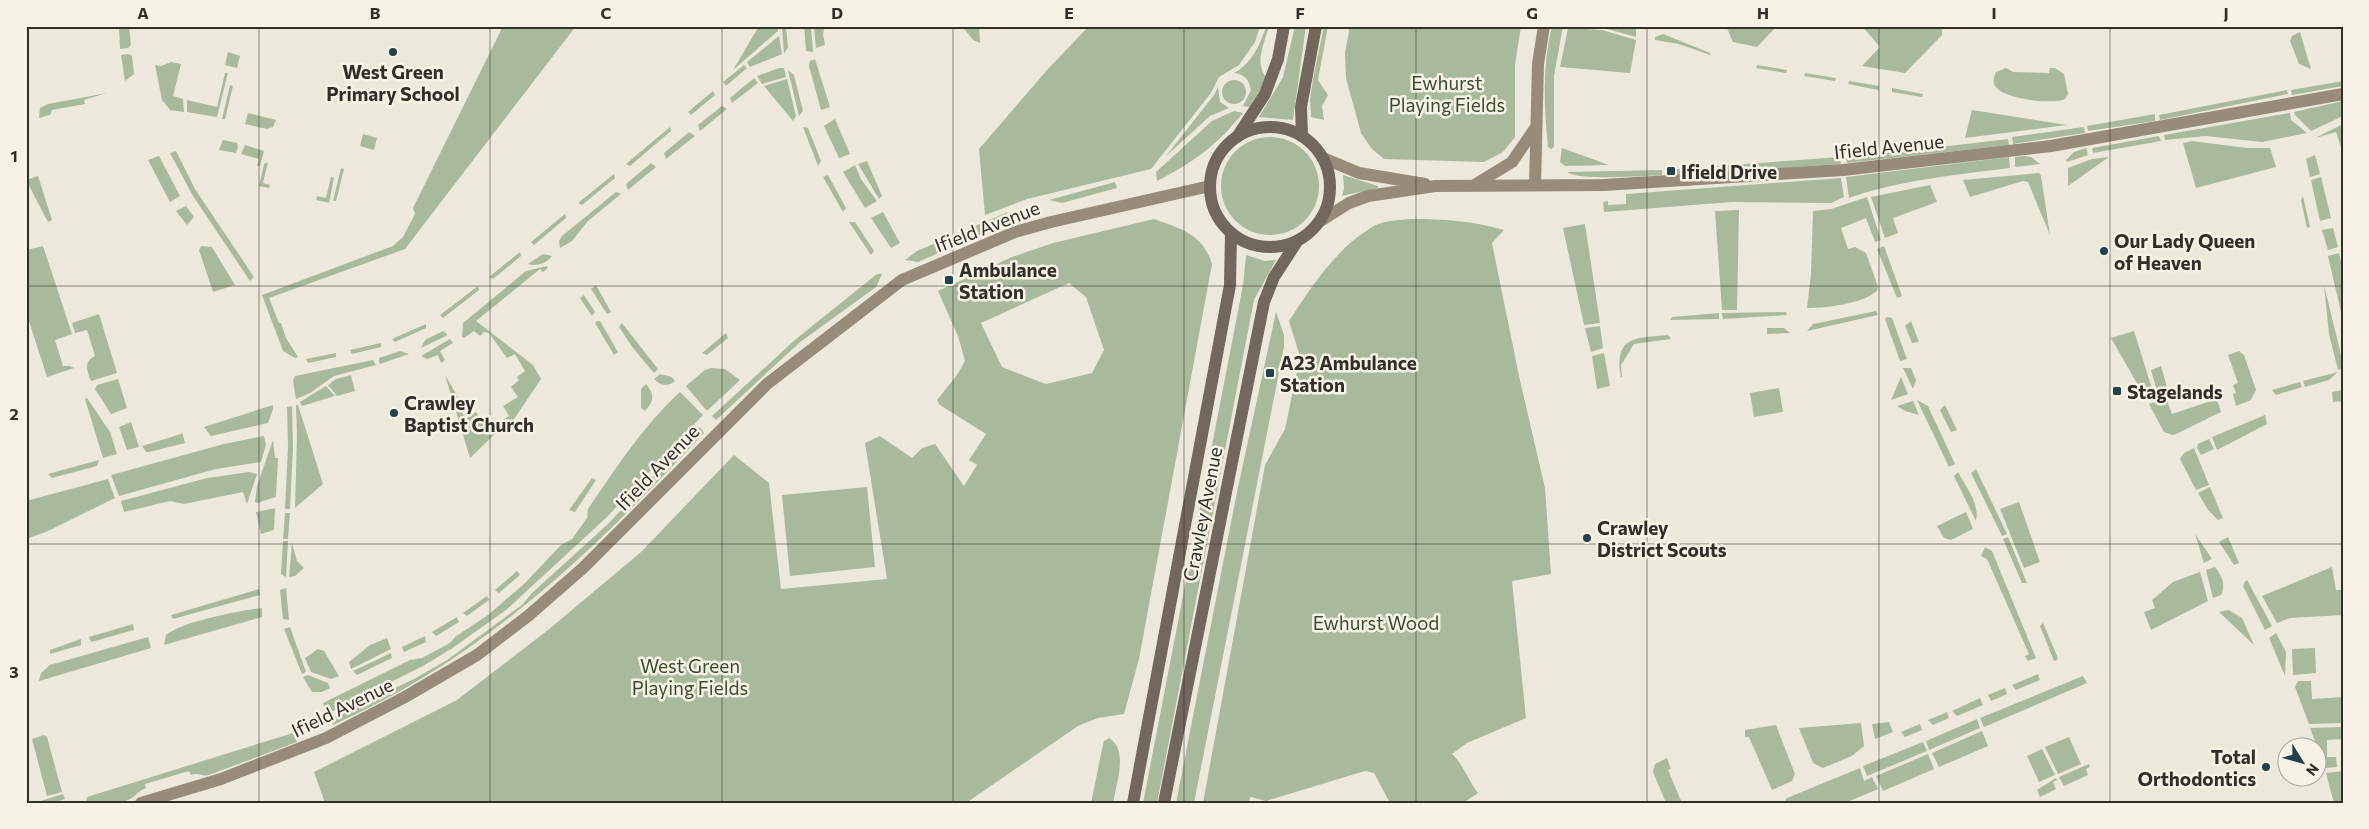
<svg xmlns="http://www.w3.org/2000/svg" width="2369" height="829" font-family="Commissioner,sans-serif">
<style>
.green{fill:#a9ba9c;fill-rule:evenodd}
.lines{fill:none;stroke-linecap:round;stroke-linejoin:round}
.secondary{stroke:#978b79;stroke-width:12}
.primary{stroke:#71675a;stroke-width:12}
.grid{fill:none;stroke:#312d27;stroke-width:1;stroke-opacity:0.55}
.poi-dot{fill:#22404d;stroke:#f6f2e5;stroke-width:2}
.labels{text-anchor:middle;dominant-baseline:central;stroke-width:5;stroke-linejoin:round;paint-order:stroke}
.poi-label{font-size:19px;font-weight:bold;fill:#312d27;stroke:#f6f2e5;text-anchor:start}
.park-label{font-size:19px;fill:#3a4c2e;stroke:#f6f2e5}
.street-label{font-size:19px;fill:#312d27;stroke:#f6f2e5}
.neatline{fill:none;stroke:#312d27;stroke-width:2}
.grid-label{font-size:16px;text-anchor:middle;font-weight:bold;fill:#312d27}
</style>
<rect width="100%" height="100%" fill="#ede9da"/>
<!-- green -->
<g class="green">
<path d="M119,26H129L131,45L128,48L120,49Z"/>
<path d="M503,26H576L405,249L269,298L279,323H281L286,338L298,357L295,358L283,351L262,295L393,246L403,237L415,214L413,208Z"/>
<path d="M759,26H778V31L733,70Z"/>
<path d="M804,26H811L813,52L806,51Z"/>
<path d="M825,26L823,34L825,45L816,48L814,28Z"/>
<path d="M962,26H979L980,43L973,40Z"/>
<path d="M1089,26H1260L1255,42L1239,65L1219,77L1211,93L1151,169L1027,199L985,215L979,149L1047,70Z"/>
<path d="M1266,26H1269C1265,42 1254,62 1266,77L1262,87L1249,107L1243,106L1251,90C1249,80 1245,74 1234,73C1251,64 1261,44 1266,26Z"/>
<path d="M1295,26H1306L1293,120L1259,117L1283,77Z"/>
<path d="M1324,26H1328L1318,80L1328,95L1322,106L1324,120L1311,117L1310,100L1313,79Z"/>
<path d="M1350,26H1521L1515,65V137L1503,152L1484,162L1384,159L1372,149L1361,133L1346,78L1345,53Z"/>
<path d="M1552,26H1563L1554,76V147L1551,149L1548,147C1544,107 1542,66 1552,26Z"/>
<path d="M1596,26H1636V37Z"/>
<path d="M1726,26H1777L1757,47L1733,42Z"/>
<path d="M1862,26H1942V35L1905,73L1862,66L1880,47Z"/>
<path d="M782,27H786L788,47L784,54Z"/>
<path d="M1568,28L1602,30L1636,40L1630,73L1560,67Z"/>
<path d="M2300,32L2311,69L2299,64L2290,41L2292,36Z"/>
<path d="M1663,34L1710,53V55L1679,44L1655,40V37Z"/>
<path d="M779,36L782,54L750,67L747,62Z"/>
<path d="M228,52L240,56L237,68L225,65Z"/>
<path d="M129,54L132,56L134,74L125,81L121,55Z"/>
<path d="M815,59L830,107L821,110L809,66L810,61Z"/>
<path d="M171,62L181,64L173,96L183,99L184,112L170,110L162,100L155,65L161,66Z"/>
<path d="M744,65L747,68L726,86L723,82Z"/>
<path d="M1757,65L1787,70L1786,73L1756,68Z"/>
<path d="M779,68H784L786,77L762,84L757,76Z"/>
<path d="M2006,68L2013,72L2049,73L2050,68H2055L2064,74L2068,94L2065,99C2053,105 2004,99 1996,87C1992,82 1994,77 1996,72Z"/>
<path d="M788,70L794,75L803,111L799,116Z"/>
<path d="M225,73H228L217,117L187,112V100L217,107Z"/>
<path d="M1805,73L1836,78L1835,81L1804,76Z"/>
<path d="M754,78L758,83L732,103L730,98Z"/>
<path d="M787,79L796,116L793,121L764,86Z"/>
<circle cx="1234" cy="92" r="12"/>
<path d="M1849,81L1879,86V90L1848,84Z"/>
<path d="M2343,81V86L2292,95L2291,90Z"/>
<path d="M230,85L233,86L225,119H222Z"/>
<path d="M1218,87L1220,102L1229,108L1210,116L1166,156L1214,95Z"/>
<path d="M1892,88L1923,94L1922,97L1892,92Z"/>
<path d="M2287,90L2288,94L2160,120L2159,115Z"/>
<path d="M713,91L715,95L691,115L688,112Z"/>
<path d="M107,93L84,100L85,104L52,110L50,115L39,118L40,108L48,104Z"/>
<path d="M2343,101V116L2311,131L2295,115L2294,112Z"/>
<path d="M722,106L727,109L700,131L698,125Z"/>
<path d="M1972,110L2067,125L1965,138Z"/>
<path d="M1234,111L1243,113C1216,146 1194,162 1157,181L1156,172L1212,121Z"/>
<path d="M248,113L276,120L273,127L267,129L245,124Z"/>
<path d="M2290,113L2291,120L2307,133L2262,142L2206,136L2165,140L2164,135Z"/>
<path d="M2155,114V121L2088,131L2087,126Z"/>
<path d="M835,119L850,154L839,158L824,126Z"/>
<path d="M2343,124V153L2336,132L2315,138Z"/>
<path d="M670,127L671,131L630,166L626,164Z"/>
<path d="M803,127L808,128L821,161L818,166Z"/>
<path d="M2084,127L2085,133L2013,144L2012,137Z"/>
<path d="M689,132L695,136L666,159L664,153Z"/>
<path d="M363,134L377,138L374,150L360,146Z"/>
<path d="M2159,136L2161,141L2093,153L2092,148Z"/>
<circle cx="1270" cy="186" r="49"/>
<path d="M2008,139L2009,145L1847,163L1846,158Z"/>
<path d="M223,140L237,143L238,146L236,153L219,150Z"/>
<path d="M2192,141L2247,148H2270L2276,167L2196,188L2183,143Z"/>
<path d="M245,145L264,151L260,166H257L259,159L241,154Z"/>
<path d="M1562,148L1609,165L1565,166L1560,162Z"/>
<path d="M2086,148L2088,155L2067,162L2066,160L2074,152Z"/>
<path d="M176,151L195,189L254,277L250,281L193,196L170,153Z"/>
<path d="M2315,155L2320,174L2310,177L2306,159Z"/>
<path d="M159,156L180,196L170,202L148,160Z"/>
<path d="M2024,156L2031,157L2040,164L2015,167V157Z"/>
<path d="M1840,157L1841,164L1677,175L1676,169Z"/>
<path d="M2009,157L2010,168C1956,175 1900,180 1849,198L1846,177Z"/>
<path d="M2109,157L2068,186V168L2092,159Z"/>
<path d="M867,161L882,196L879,199L858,164Z"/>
<path d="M268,162L263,183L270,185L269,188L259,186L264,164Z"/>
<path d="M651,163L656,167L628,190L626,184Z"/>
<path d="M855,165L861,179L877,201L865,208L843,172Z"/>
<path d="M341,168L344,169L336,201H333Z"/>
<path d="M1662,170V175C1644,176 1579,181 1567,172Z"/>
<path d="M2039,173L2041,176L2050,235L2028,182L2023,181L1970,197L1963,180Z"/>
<path d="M614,174L615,178L582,205L578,203Z"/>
<path d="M828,175L846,208L843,212L823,177Z"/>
<path d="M1343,175L1378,186V188L1342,196L1344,189Z"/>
<path d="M38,176L52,220L48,222L26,180Z"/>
<path d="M331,177L334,178L329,203L316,200L317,196L326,198Z"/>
<path d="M2321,177L2331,218L2320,221L2311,180Z"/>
<path d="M1841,178L1844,197L1831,203L1732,202L1604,212L1603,202L1608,201V205L1626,204V194Z"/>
<path d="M1115,182L1117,188L1062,203L1049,200Z"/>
<path d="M1930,185L1937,202L1893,218L1898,233L1885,238L1871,197Z"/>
<path d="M616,192L621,194L588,221L572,241L560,248L559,241L562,236Z"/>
<path d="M2303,196L2310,227L2307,228L2301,200Z"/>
<path d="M1867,197L1881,240L1875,242L1866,218L1841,228L1848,249L1855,247L1866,253L1878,287L1877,291C1862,304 1826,308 1807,308L1811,274L1813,211L1831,209Z"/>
<path d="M186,206L194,217L187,225L176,211Z"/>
<path d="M1739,210L1737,310H1722L1715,211Z"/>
<path d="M883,212L900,243L891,248L871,218Z"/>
<path d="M1008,212L998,227L918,262L905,260L917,251Z"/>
<path d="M565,214L566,218L534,245L531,242Z"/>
<path d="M1154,219C1181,229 1203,234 1212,264L1139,659L1124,714L1098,718L1078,726L966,803H325L314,772L457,700L548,630L641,552L734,455L769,483L781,589L887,579L865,443L880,436L912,458L922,448L935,444L964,486L977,465L969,460L986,434L940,405L937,400L957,375L965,361L958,336L938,291L1012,257L1053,243ZM1069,283L1086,297L1104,350L1092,373L1046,384L1002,367L981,323Z"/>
<path d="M1412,219C1444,219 1473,221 1504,230L1492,243L1519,376L1545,488L1551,574L1512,581L1526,718L1467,743L1452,754C1463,764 1468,780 1478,793L1463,803H1390L1374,773L1365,771L1266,801L1251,797L1247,803H1203L1265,465L1285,429L1300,357L1289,321C1312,286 1336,248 1374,226C1385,220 1399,220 1412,219Z"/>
<path d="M849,222H855L874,251L871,255Z"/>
<path d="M1585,224L1600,323L1584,325L1563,228Z"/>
<path d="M2333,228L2338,247L2328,250L2322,230Z"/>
<path d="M43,246L72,334L55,340L63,366H70L74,368L47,377L26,312V250Z"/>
<path d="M201,246L212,247L235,285L213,292L199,250Z"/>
<path d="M1884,246L1902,296L1897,298L1877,249Z"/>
<path d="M520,252L521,256L493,279L489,277Z"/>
<path d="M2339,253L2343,271V310L2341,312L2328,256Z"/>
<path d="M543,254L552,256C547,263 536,267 528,264Z"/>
<path d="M1246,255L1265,261L1276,260L1254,300L1157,803H1143L1243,285Z"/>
<path d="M547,266L548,268L543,272L540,269L476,321L533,365L541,379L504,434L499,430L470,458L445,375L458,397L454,400L466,419L476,412L488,430L509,416L503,406L518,397L511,387L519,380L517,377L525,371L515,354L507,358L489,333L484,332L480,336L474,331L464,338L462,337L463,323L526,271Z"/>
<path d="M877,274H882L876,287L799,343L716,420L712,416L796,339Z"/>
<path d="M596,285L611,312L607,314L591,289Z"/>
<path d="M2324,285L2343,363V368L2338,370L2329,334Z"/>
<path d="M478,286L479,290L443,318L440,315Z"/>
<path d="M584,295L595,312L592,316L580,298Z"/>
<path d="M1876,311L1878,315L1807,331L1813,324Z"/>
<path d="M1276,312L1284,335V347L1194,803H1176L1237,492Z"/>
<path d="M1786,312L1787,315L1723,319L1722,313Z"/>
<path d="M1719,313V319L1670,320L1672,317Z"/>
<path d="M99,314L117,373L91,381C87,370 83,362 95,356L87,330L75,333L72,323Z"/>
<path d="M1887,317L1892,318L1907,359L1900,361L1885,319Z"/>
<path d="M597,321H600L618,352L614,355L595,323Z"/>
<path d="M1911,321L1919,342L1912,343L1905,326Z"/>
<path d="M622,323L658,369L654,373L633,348L619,327Z"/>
<path d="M426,324V328L395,342L392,339Z"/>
<path d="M1600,326L1603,348L1591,352L1585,328Z"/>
<path d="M1767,328H1784L1790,333L1767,334Z"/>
<path d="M443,331L447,334L446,336L421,348L425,340Z"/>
<path d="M2134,331L2154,395L2146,399L2111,338Z"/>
<path d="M726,333L728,338L707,355L702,353Z"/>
<path d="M1668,335L1671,339L1634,344L1621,365L1622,377H1621C1614,336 1635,338 1668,335Z"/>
<path d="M450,339L453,343L440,351L445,360L441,363L438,355L427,359L421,356Z"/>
<path d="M381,343V347L352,354L350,350Z"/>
<path d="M400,351L409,354L380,364L379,361V358Z"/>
<path d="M2239,351L2244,355L2256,390L2251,400L2236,406L2233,394L2236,393L2233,385L2238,383L2228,355Z"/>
<path d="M336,353V357L308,363L306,359Z"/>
<path d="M1604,353L1610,386L1597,389L1592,356Z"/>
<path d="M373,360L376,365L334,376L310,393L296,399L293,381L295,376Z"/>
<path d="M2161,366L2168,391L2158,394L2151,370Z"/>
<path d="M711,368L725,369L740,380L707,411L686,386L705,370Z"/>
<path d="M1903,368H1911L1916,380L1913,389Z"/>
<path d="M2338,372L2329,380L2305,387L2303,381Z"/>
<path d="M660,374L672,377L675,381C667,387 661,386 654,379Z"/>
<path d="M351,375L355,391L337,396L328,385L336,379Z"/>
<path d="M1901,377L1908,394L1891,400Z"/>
<path d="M118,379L127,408L111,414L95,389L97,385Z"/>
<path d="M2300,382L2302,387L2276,395L2272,390Z"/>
<path d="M646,384C655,395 654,401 645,411L641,408V389Z"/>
<path d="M326,386L335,396L302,406L300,402Z"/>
<path d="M1779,388L1783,412L1754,417L1750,393Z"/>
<path d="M2343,390V401L2333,402L2332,392Z"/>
<path d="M680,392L703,415L607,517L506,610L451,649L423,666L327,714L323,703L410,660L422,658L450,643L455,637L488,615L525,583L561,545L572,539L587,518L588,509C616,468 643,426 680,392Z"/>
<path d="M87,398L110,432L117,454L103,458L85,399Z"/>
<path d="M2166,398L2172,414L2217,399L2221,412L2176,434L2172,435L2164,432L2149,404Z"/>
<path d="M1917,400L1928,406L1955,464L1949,467Z"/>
<path d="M1913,401L1919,415L1905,411L1897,406Z"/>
<path d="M273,405V409L268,423L211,436L204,427Z"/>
<path d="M296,405H298L323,484L295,508L297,435Z"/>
<path d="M1945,405L1957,430L1951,432L1940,410Z"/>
<path d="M292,406L293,448L290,509H285L288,447L287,407Z"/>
<path d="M2265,415L2267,424L2217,450L2212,437Z"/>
<path d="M131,422L139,447L127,450L119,427Z"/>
<path d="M700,427L704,433C593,551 484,658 333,725L330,719L414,679L447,660L522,605L532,593L608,524Z"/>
<path d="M182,432L185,443L149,452H146L142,446L181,434Z"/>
<path d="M264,436L266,445L261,462L216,469L119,496L111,475L224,444Z"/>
<path d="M2209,439L2214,449L2201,455L2197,448L2198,444Z"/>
<path d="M273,440L275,458H278L276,497L257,503L255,502L257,486Z"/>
<path d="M2194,448L2209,485L2196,490L2180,459L2184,453Z"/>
<path d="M99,460L97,466L52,478L48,474Z"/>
<path d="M1976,469L2007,534L2002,536L1971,473Z"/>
<path d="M249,472L257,474L247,504L243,492L184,504L170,501L124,512L121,501L207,478Z"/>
<path d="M1958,472C1966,487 1980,504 1976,521L1954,476Z"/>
<path d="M592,478L596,480L575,512L569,510Z"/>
<path d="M108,479L115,498L48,531L26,539V501Z"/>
<path d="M867,487L875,567L790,576L782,495Z"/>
<path d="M2210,487L2223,518L2218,520L2208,510L2198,493Z"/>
<path d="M2019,502L2040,562L2024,568L2000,509Z"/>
<path d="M275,508L274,530L261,534L256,512Z"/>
<path d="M1966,512L1973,529L1951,540L1944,538L1937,526Z"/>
<path d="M285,513H290L288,539H283Z"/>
<path d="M2195,534L2212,559L2204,563Z"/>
<path d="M2008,537L2027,583H2022L2003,539Z"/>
<path d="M2228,537L2239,563L2234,565L2219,542Z"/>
<path d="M283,541H288L286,577L281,574Z"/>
<path d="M292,543L297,561L304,568L295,576L289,577Z"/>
<path d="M1985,547L1992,551L2036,658L2028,661L2025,656L2029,654L1987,559L1981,556Z"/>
<path d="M2215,567C2222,576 2226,584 2221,595L2213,598L2206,570Z"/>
<path d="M2332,567L2336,590H2343V615L2290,618L2277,623L2262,596Z"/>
<path d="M517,571L520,575L499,593L495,590Z"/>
<path d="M2200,572L2208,601L2151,630L2144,612L2155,608L2152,600L2173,582Z"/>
<path d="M2247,580L2272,626L2265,630L2243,586L2244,583Z"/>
<path d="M286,588L289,620L283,619L280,590Z"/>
<path d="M259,589L260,595L173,619L171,615Z"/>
<path d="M487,596L489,600L467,616L463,613Z"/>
<path d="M262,608V617L164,645L166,635C180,622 241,610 262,608Z"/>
<path d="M2229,610L2242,618L2254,645L2219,612Z"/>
<path d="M457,617L459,622L436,636L432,632Z"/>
<path d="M2043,623L2058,658L2057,660L2054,661L2040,626Z"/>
<path d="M133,624L134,630L91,642L89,637Z"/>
<path d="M290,627L306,672L302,674L284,629Z"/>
<path d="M2276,633L2286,652L2285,676L2269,638Z"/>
<path d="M425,636L426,642L404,652L402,647Z"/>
<path d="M148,637L151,648L39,681L41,673L50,665Z"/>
<path d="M387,638L391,649L351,669L349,662L370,645Z"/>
<path d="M81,639V645L50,654V650Z"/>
<path d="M2315,648L2316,673L2293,675L2292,649Z"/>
<path d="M318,649L324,651L339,676L331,679L311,672L305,658Z"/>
<path d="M391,653L392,658L357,675L353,671Z"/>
<path d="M2038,674L2040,680L2016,690L2012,685Z"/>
<path d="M308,675L328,683L330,688L322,692H312L303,677Z"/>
<path d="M2083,676L2087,683L1984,727L1980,718Z"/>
<path d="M2298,681H2311L2312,699L2343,697V723L2309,724L2295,687Z"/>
<path d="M2005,688L2007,694L1991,701L1988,695Z"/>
<path d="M1980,698L1983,705L1957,716L1952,711Z"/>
<path d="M1947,712L1949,718L1933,725L1928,720Z"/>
<path d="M1977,719L1980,728L1929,750L1926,741Z"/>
<path d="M1889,722L1893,732L1875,739L1872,724Z"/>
<path d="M1861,723L1864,746L1852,756L1823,768L1813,763L1799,728Z"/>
<path d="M1920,724L1922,730L1905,737L1901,732Z"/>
<path d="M1776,725L1795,774L1792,781L1772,790L1749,737H1745V730Z"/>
<path d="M2343,727V739L2327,740V757H2336L2337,767L2325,768L2310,728Z"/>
<path d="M1982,731L1988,746L1939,767L1932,753Z"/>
<path d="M293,733L297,742L209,775C202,777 198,772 191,775L189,771L145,784L146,788C138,791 136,796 130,799C117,806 100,803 86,803L87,797Z"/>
<path d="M44,735L47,737L62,792L47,796L32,739Z"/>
<path d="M2069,737L2081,764L2058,774L2045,747Z"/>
<path d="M1109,738C1129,750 1116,784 1113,803H1091L1102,749L1104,741Z"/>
<path d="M1923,742L1927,751L1867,776L1863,766Z"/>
<path d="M2042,749L2055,775L2039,782L2027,756Z"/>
<path d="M1928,754L1934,769L1883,791L1876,776Z"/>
<path d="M1667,758L1671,769L1668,770L1682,803H1666L1653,772L1655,764Z"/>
<path d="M2089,764L2090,767L2086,769L2088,775L2064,786L2059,777Z"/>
<path d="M1860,768L1864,781L1872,777L1878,789L1845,803H1783L1787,798Z"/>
<path d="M2343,771V803H2334L2326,773Z"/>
<path d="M2056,778L2057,780L2053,782L2056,789L2040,797L2037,790Z"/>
<path d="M63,794L65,799L53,803H34Z"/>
</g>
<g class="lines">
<!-- secondary -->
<g class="secondary">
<path d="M1323,158L1359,173L1425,184"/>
<path d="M1476,184L1512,162L1536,127"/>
<path d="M1535,185L1538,64L1544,26"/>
<path d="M1319,222L1349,203L1368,196L1435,186L1604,185L1843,170L2051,146L2343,94"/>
<path d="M141,803L221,779L326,738L405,697L477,655L528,616L583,568L767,384L902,280L1015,232L1051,222L1210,186"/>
</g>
<!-- primary -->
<g class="primary">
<circle cx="1270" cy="187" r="60"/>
<path d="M1302,136L1301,107L1316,26"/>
<path d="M1237,137L1265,94L1278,59L1284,26"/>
<path d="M1133,803L1230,285L1231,233"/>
<path d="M1164,803L1264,302L1274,277L1298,240"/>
</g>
</g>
<!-- grid -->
<path class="grid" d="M259,26V803M490,26V803M722,26V803M953,26V803M1184,26V803M1416,26V803M1647,26V803M1879,26V803M2110,26V803M26,286H2343M26,544H2343"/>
<!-- markers -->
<g class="poi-dot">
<circle cx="393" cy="52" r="5"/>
<rect x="1666" y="166" width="10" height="10" rx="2.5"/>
<circle cx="2104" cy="251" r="5"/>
<rect x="944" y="275" width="10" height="10" rx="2.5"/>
<rect x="1265" y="368" width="10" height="10" rx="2.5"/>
<rect x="2112" y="386" width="10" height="10" rx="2.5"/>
<circle cx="394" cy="413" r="5"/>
<circle cx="1587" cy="538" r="5"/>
<circle cx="2266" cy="767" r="5"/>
</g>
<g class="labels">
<!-- poi labels -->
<g class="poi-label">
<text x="393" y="71" text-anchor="middle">West Green<tspan x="393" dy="22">Primary School</tspan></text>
<text x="1681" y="171">Ifield Drive</text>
<text x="2114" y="240">Our Lady Queen<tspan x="2114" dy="22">of Heaven</tspan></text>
<text x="959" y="269">Ambulance<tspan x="959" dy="22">Station</tspan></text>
<text x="1280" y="362">A23 Ambulance<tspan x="1280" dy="22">Station</tspan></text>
<text x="2127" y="391">Stagelands</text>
<text x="404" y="402">Crawley<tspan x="404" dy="22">Baptist Church</tspan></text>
<text x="1597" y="527">Crawley<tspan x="1597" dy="22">District Scouts</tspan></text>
<text x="2256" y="756" text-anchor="end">Total<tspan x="2256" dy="22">Orthodontics</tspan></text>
</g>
<!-- park labels -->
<g class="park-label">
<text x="1447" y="82">Ewhurst<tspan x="1447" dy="22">Playing Fields</tspan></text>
<text x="1376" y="622">Ewhurst Wood</text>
<text x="690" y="665">West Green<tspan x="690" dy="22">Playing Fields</tspan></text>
</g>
<!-- street labels -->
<g class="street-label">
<text transform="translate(1889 146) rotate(-6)">Ifield Avenue</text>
<text transform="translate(987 226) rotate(-21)">Ifield Avenue</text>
<text transform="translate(657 467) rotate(-46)">Ifield Avenue</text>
<text transform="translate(1202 514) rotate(-79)">Crawley Avenue</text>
<text transform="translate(342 707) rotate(-26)">Ifield Avenue</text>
</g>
</g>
<!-- border -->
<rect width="2369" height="829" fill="none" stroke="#f6f2e5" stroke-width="55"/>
<!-- north arrow -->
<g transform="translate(2302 762) rotate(127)"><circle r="24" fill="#f6f2e5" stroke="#a7a399"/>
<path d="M0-4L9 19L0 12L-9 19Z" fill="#22404d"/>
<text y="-8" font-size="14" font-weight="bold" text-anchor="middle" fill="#312d27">N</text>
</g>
<rect x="28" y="28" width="2314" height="774" class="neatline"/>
<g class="grid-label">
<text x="143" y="19">A</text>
<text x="375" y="19">B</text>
<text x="606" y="19">C</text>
<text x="837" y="19">D</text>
<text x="1069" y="19">E</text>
<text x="1300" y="19">F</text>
<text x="1532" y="19">G</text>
<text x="1763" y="19">H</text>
<text x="1994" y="19">I</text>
<text x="2226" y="19">J</text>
<text x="14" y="162">1</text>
<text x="14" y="420">2</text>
<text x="14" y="678">3</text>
</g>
</svg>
